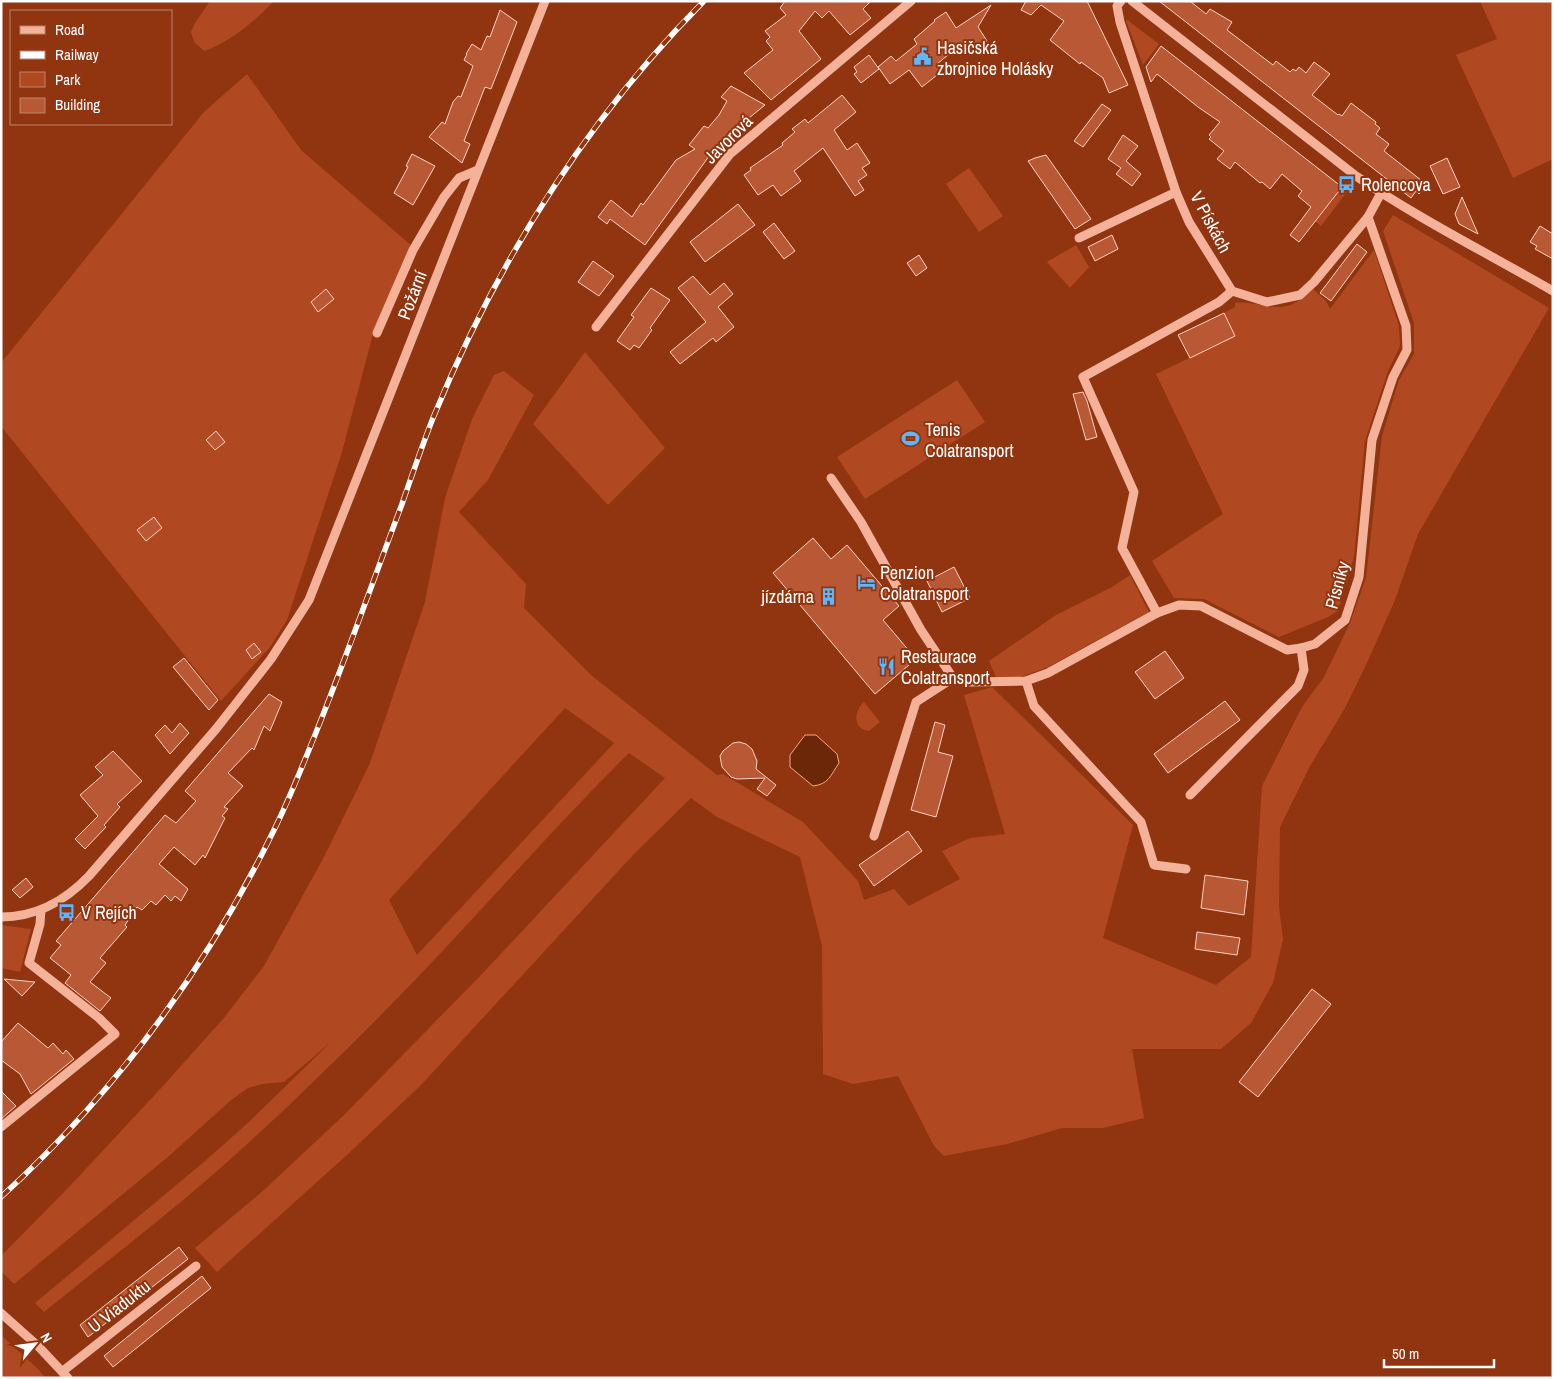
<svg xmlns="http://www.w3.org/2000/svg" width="1554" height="1379" font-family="'Archivo Narrow',sans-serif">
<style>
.green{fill:#b04921;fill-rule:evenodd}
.water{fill:#6c2709;stroke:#f7a78b}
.building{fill:#b85834;stroke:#fed2c1}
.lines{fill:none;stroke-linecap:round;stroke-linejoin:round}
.minor{stroke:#f3b299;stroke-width:9}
.rail-casing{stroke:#fff;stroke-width:5.5}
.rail{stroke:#90350f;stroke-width:4;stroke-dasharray:11;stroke-linecap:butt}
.labels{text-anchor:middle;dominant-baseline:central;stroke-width:4;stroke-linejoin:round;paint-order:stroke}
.poi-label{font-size:18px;fill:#fff;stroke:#90350f;text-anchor:start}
.street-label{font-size:18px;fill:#fff;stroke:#90350f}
</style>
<rect width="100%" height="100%" fill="#90350f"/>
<!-- green -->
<g class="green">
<path d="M210,1H274C255,21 230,42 204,51L194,42L191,32L195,23Z"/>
<path d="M1480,1H1553V159L1513,178L1456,55L1497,39Z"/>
<path d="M1126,19L1159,44L1143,65L1126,21Z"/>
<path d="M247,74L301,150L413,247L374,330L342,452L287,620L270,647L221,701L1,426V363L204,112Z"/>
<path d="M969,168L1003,216L979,232L946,184Z"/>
<path d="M1342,187L1347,192L1321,226L1315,221Z"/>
<path d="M1393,215L1549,308L1418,534L1395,600L1366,665L1345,708L1310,766L1280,827L1279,907L1283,939L1273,983L1251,1023L1221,1049H1132L1144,1118L1103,1128H1062L1007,1144L944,1156L934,1146L898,1076L853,1084L823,1074L822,946L800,857L717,817L691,798L634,854L421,1085L348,1154L217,1272L195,1248L264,1190L344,1115L482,974L665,778L629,753C542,839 463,933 377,1019C325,1071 273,1122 217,1171C161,1220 102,1265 44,1312L35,1303L205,1161L250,1121L331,1042L284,1082L262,1084L248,1088L230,1101L169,1156L14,1284L1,1271V1256L69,1187L162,1087L223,1019L264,966L324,857L370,763L425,602L445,498L472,419L494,375L504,371L534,395L488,480L459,512L526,584L524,608L591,675L717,775L723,774L803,822L858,881L864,900L894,889L909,906L960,879L942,851L970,838L1005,834L964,695L992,687L1133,825L1103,938L1216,985L1251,957L1262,786L1302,707L1324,677L1350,623L1366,578L1382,436L1399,380L1414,354V323L1383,231ZM565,708L614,743L417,955L389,900Z"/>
<path d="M1076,245L1089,267L1070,288L1047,262Z"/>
<path d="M1374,250L1399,326L1400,346L1388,371L1365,441L1354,557L1338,611L1328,617L1279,637L1204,599L1174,598L1152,561L1223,514L1156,374L1235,336L1224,313L1235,307V303C1242,302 1249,303 1255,304C1284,309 1290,310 1313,289L1326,301L1330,309Z"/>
<path d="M585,352L665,448L608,505L533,424Z"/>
<path d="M957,380L985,422L865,499L837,457Z"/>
<path d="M1130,575L1149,612L1048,667L1018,678L996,677L989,661L1056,615L1112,587Z"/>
<path d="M864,702L880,722L869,731C852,729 854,711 864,702Z"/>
<path d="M1,925L31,929L20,972L1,968Z"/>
<path d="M1,1335L39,1370L45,1378H1Z"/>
</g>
<!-- water -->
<path class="water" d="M805,735H816L837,754L839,763C830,776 829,784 813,786L790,767V755Z"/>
<!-- building -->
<g class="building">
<path d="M785,1H871L863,9L871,18L850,35L829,11L822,18L815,11L799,31L821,59L771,100L744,73L773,50L766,41L770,37L765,31L786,15L780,8Z"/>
<path d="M1026,1H1087L1128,85L1109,93L1103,78L1081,62L1080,64L1050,40L1064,21L1041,5L1031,15L1021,10Z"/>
<path d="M1159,1H1190L1206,14L1210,9L1232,22L1227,30L1273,65L1276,61L1290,72L1293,69L1296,71L1299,67L1306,73L1314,62L1330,74L1312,95L1338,115L1339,114L1342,116L1351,103L1376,122L1375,124L1380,128L1376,134L1389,144L1384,151L1426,184L1419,194L1416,191L1411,198Z"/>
<path d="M991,5L978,27L987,41L976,49L959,46L937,64L942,71L922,87L909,70L890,84L878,67L891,56L896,61L917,44L914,39L935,21L934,20L946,12L956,28Z"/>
<path d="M500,10L517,22L491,89L485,87L464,141L470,144L462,163L429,137L442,122L445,124L453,102L458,96L461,97L473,66L464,60L467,54H466L472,44L481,50L487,36L490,37Z"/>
<path d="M1161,46L1342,187L1299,242L1290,235L1311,207L1298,196L1302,191L1282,174L1270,189L1262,182L1260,183L1235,162L1230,169L1217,159L1224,151L1209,139L1211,137L1209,135L1220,122L1198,107L1157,74L1151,82L1146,67Z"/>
<path d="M869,55L879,69L861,83L854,74L857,72L854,67Z"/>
<path d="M731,86L765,105L722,140L712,152L645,245L610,219L607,224L598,217L611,200L632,217L641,203L643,205L676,160L695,149L689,145L704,126L708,128L719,115L727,101L721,97Z"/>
<path d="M842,95L856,112L834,130L847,150L857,143L870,163L862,168L867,175L858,181L864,190L855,196L823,148L794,171L801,181L781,196L773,185L758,195L744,175L751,170L750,168L783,145L782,143L795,132L792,129L805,119L808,123Z"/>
<path d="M1102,104L1111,110L1083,147L1074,141Z"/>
<path d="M1123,135L1138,146L1126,161L1141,174L1132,186L1116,174L1121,168L1108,159Z"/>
<path d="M412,154L435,166L413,205L394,193L408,167L406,166Z"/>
<path d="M1046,155L1091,219L1075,229L1028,161L1035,158Z"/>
<path d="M1447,158L1460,187L1443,194L1430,166Z"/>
<path d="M1462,197L1478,234L1459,224L1455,214Z"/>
<path d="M738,204L755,225L705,262L690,242Z"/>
<path d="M774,223L795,251L784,259L763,232Z"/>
<path d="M1540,226L1553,234V259L1535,249L1537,246L1530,242Z"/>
<path d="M1112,235L1118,249L1095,261L1088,247Z"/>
<path d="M1357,244L1367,252L1331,301L1320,293Z"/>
<path d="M919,255L927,268L916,276L907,263Z"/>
<path d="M593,261L614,276L599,296L578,282Z"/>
<path d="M693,276L710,295L724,283L733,294L718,307L734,327L716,342L713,338L680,364L670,352L706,322L678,288Z"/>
<path d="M651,288L670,300L650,328L652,330L639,348L634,345L630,350L617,341L634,317L631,315Z"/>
<path d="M326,289L334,299L318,312L311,302Z"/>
<path d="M1224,313L1235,336L1190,358L1178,335Z"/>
<path d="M1083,392L1087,401L1097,437L1086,440L1073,394Z"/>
<path d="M216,431L225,442L215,450L206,440Z"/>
<path d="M154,517L162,528L146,541L137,530Z"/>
<path d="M813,538L831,559L847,545L899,606L883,620L916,659L875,694L773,573Z"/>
<path d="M954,567L970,598L942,612L927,581Z"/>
<path d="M254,643L261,652L252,659L246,650Z"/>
<path d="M1165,651L1184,678L1155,699L1135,672Z"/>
<path d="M184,658L218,700L209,710L173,667Z"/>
<path d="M269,694L282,702L270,731L264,726L254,750L252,748L228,773L243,786L224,807L228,809L222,816L225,818L205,858L203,855L195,865L174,847L159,864L188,889L181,901L175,896L171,901L165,895L156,905L151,901L142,910L137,907L125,925L127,927L100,958L106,963L90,982L111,998L100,1011L65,983L71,975L50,958L61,945L56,941L165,815L176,823L196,801L185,791Z"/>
<path d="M1225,701L1240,720L1168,773L1154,754Z"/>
<path d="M935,722L945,725L938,752L953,756L936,817L911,810Z"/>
<path d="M180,723L189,733L170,754L155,735L165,725L172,733Z"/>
<path d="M739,742L746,744L752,749L757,761L756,769L776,785L767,796L757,789L765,778L737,779L731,777L722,767L720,756L723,751L733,743Z"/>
<path d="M113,751L142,781L117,804L120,807L104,825L106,827L85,849L75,839L98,816L80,795L103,775L95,767Z"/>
<path d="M908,831L922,851L874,886L859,865Z"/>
<path d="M1205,875L1248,881L1244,915L1201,908Z"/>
<path d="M26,878L33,887L20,898L12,890Z"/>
<path d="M1197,932L1240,938L1237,955L1195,949Z"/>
<path d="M4,979L35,982L22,996Z"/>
<path d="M1312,989L1331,1004L1258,1097L1239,1082Z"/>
<path d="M18,1023L48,1048L53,1043L63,1054L66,1050L74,1059L31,1094L20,1074L1,1060V1042Z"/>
<path d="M1,1091L16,1106L1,1119Z"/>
<path d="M179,1247L188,1259L88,1337L80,1325Z"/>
<path d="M202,1276L211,1288L113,1367L104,1356Z"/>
</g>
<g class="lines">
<!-- minor -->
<g class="minor">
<path d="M1121,1L1117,6L1120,22L1176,192L1189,222L1232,291L1267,302L1300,295L1314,282L1368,217"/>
<path d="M1132,1L1356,176C1419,219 1487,253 1553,291"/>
<path d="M1079,238L1176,192"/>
<path d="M596,327L730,154L911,1"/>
<path d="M377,333L413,250L444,197L459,178L478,170"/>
<path d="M831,478L861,522L921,630L953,678"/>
<path d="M1157,613L1122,548L1134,492L1083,377L1219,302L1232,291"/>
<path d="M1026,681L1034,706L1141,822L1154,865L1186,869"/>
<path d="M1190,795L1298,686L1304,670L1301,648"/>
<path d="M874,836L916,702L953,678L971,682L1026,681L1048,673L1157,613L1179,605L1201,606L1287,650L1301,648L1315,644L1345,620L1359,577L1372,440L1393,377L1407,350L1406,326L1368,217L1381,193"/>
<path d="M1,917C37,917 65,901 89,876L216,729L271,659L309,600L545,1"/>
<path d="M1,1127L115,1034L99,1018L29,963L40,924L41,910"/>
<path d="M1,1313L38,1346L68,1378"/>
<path d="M63,1371L196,1266"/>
</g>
<defs>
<path id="rail" d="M1,1197C114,1094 206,969 273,832C289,800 302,767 315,735C346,658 373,581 402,504C412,475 422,446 433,418C497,262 585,121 704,1"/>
</defs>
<!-- rail casing -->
<use href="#rail" class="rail-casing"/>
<!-- rail -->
<use href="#rail" class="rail"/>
</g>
<!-- icons -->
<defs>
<symbol id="civic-bare" viewBox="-9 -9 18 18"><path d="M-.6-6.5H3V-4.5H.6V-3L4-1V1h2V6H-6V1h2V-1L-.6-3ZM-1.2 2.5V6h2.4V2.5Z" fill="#5cb7ff" stroke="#90350f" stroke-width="2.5" paint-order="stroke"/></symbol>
<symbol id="bus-bare" viewBox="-9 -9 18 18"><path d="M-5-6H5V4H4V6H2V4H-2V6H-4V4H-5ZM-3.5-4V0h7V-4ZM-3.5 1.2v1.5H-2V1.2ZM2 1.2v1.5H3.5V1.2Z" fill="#5cb7ff" stroke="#90350f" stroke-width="2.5" paint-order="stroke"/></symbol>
<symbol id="stadium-bare" viewBox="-9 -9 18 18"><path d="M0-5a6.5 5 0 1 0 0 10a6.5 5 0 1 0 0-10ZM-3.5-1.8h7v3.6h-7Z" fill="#5cb7ff" stroke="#90350f" stroke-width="2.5" paint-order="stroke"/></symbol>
<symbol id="hotel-bare" viewBox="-9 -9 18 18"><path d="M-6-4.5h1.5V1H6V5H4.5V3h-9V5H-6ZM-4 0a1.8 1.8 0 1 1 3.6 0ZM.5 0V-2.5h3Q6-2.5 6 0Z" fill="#5cb7ff" stroke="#90350f" stroke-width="2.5" paint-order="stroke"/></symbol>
<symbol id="building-bare" viewBox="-9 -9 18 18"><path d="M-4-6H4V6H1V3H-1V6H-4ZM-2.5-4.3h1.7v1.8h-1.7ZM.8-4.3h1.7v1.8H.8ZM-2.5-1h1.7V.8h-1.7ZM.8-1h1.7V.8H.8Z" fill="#5cb7ff" stroke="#90350f" stroke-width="2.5" paint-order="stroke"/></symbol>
<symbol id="restaurant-bare" viewBox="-9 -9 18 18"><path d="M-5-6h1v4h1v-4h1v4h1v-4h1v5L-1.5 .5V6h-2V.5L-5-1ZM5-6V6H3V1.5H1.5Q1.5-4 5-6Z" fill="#5cb7ff" stroke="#90350f" stroke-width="2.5" paint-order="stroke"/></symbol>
</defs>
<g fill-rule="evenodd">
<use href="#civic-bare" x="910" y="44" width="25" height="25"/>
<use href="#bus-bare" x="1334" y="172" width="25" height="25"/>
<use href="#stadium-bare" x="898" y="426" width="25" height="25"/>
<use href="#hotel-bare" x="854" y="570" width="25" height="25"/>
<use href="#building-bare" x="816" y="584" width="25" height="25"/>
<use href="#restaurant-bare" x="874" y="654" width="25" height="25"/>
<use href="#bus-bare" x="54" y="900" width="25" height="25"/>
</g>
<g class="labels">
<!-- poi labels -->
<g class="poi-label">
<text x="937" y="47">Hasičská<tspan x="937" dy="21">zbrojnice Holásky</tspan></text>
<text x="1361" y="184">Rolencova</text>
<text x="925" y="429">Tenis<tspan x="925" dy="21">Colatransport</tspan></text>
<text x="880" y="572">Penzion<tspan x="880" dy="21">Colatransport</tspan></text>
<text x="814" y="596" text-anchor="end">jízdárna</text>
<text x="901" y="656">Restaurace<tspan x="901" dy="21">Colatransport</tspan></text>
<text x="81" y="912">V Rejích</text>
</g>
<!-- street labels -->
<g class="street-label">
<text transform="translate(728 139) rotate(-45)">Javorová</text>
<text transform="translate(1211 222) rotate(62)">V Pískách</text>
<text transform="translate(412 295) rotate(-69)">Požární</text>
<text transform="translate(1337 585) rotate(-75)">Písníky</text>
<text transform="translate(119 1306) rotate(-38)">U Viaduktu</text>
</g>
</g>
<!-- border -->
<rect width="1554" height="1379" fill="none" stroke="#ffffff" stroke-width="5"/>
<!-- legend -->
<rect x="10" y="10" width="162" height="115" fill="#90350f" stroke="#bc866f"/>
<rect x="20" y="26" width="25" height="8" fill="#f3b299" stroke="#bc866f"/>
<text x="55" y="35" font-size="15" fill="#ffffff">Road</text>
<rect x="20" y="51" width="25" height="8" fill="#ffffff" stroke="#bc866f"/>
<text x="55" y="60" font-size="15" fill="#ffffff">Railway</text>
<rect x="20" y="72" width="25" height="15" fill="#b04921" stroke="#bc866f"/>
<text x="55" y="85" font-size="15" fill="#ffffff">Park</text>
<rect x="20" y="98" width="25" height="15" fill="#b85834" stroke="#bc866f"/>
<text x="55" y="110" font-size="15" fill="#ffffff">Building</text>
<!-- north arrow -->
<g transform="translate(35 1344) rotate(61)" stroke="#90350f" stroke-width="4" paint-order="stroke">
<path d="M0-4L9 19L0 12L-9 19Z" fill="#ffffff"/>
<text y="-8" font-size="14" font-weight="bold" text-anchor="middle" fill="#ffffff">N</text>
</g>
<!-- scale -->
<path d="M1384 1359v8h110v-8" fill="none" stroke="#ffffff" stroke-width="2.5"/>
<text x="1392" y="1359" font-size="15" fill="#ffffff" stroke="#90350f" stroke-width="4" paint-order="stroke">50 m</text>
</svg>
